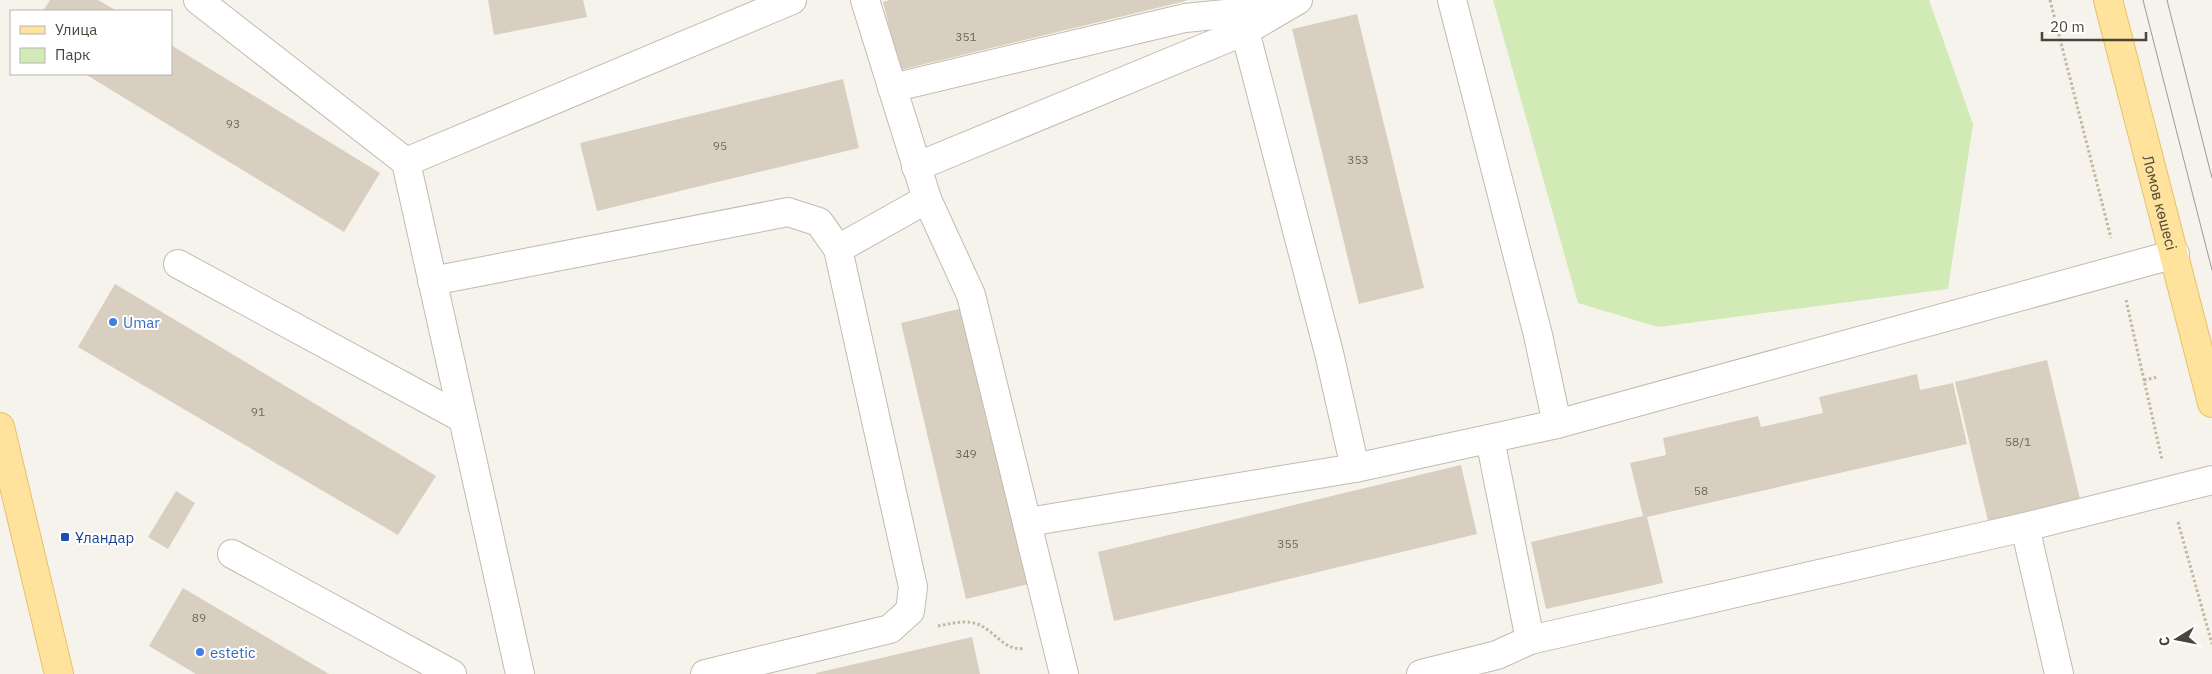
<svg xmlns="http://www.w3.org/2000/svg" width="2212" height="674" font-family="'IBM Plex Sans',sans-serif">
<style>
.green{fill:#d2eab5}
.building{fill:#d8cfc1}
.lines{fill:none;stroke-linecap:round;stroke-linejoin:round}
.minor-casing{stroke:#c2bbae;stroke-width:30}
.major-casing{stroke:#e6c16a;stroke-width:30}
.path{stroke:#c4b79f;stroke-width:3;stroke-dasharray:2.5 2.5;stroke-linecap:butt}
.minor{stroke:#fff;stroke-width:28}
.major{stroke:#ffe39c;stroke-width:28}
.tram{stroke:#9a9a9a;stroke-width:1}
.shop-dot{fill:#3f7fe0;stroke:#fff;stroke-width:2}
.transit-dot{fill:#1a4fb4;stroke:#fff;stroke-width:2}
.labels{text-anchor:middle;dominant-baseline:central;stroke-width:4;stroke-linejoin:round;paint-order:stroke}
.number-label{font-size:12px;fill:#6e675b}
.street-label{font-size:15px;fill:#4b4439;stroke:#fff}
.shop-label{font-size:15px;fill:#366cbe;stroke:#fff;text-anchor:start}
.transit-label{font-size:15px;fill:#164399;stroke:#fff;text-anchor:start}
</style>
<rect width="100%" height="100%" fill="#f6f3ec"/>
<!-- green -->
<path class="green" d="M1493,0H1929L1973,124L1948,289L1658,327L1578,303Z"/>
<!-- building -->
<g class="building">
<path d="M50,0H98L117,11H43Z"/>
<path d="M488,0H583L587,17L494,35Z"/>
<path d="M890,0H1186V1L900,70L883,2Z"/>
<path d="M1357,14L1424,288L1359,304L1292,29Z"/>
<path d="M171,45L380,173L344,232L85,74H171Z"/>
<path d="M843,79L859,148L597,211L580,143Z"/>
<path d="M115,284L436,476L398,535L78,347Z"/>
<path d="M967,307L1033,583L966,599L901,323Z"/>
<path d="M2047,360L2080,499L1988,521L1955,382Z"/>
<path d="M1917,374L1920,390L1953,383L1967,444L1647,517L1663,583L1546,609L1531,542L1643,516L1630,463L1666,455L1663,438L1758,416L1761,427L1823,413L1819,397Z"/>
<path d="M1461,465L1477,534L1114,621L1098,552Z"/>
<path d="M176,491L195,503L168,549L148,537Z"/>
<path d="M183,588L329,674H196L149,646Z"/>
<path d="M972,637L980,674H816V673Z"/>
</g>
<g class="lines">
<defs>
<g id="minor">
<path d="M198,0L406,162L520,674"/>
<path d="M865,0L927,199L971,295L1064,674"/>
<path d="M1452,0L1538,335L1557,424"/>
<path d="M892,88L1185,18L1274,9"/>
<path d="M406,162L792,0"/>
<path d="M916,167L1245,31L1298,0"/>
<path d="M838,249L927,199"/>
<path d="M178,264L462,418"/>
<path d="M432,281L788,212L819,222L838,249L913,587L910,611L890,629L705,674"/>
<path d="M1490,439L1530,640"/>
<path d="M1355,468L1557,424L2175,254"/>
<path d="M1028,522L1355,468L1329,353L1245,31"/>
<path d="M2025,527L2059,674"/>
<path d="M232,554L452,674"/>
<path d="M1421,674L1497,655L1530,640L2025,527L2212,480"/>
</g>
<g id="major">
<path id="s1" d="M2108,0L2212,403"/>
<path d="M0,427L59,674"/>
</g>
</defs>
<!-- minor casing -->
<use href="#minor" class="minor-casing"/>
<!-- major casing -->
<use href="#major" class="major-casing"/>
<!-- path -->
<g class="path">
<path d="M2050,0L2111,238"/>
<path d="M2126,300L2162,460"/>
<path d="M2144,380L2158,377"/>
<path d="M2178,522L2212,644"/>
<path d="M938,626C950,624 962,620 974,623C993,627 1004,653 1025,648"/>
</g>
<!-- minor -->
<use href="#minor" class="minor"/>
<!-- major -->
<use href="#major" class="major"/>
<!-- tram -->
<g class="tram">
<path d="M2143,0L2212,270"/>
<path d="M2167,0L2212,178"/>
</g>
</g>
<!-- markers -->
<g class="shop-dot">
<circle cx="113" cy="322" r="5"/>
<circle cx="200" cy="652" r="5"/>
</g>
<rect class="transit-dot" x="60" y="532" width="10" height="10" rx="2.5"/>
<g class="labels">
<!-- number labels -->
<g class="number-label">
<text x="966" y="36">351</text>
<text x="233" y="123">93</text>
<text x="720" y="145">95</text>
<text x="1358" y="159">353</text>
<text x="258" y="411">91</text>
<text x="2018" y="441">58/1</text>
<text x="966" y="453">349</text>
<text x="1701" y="490">58</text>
<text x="1288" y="543">355</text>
<text x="199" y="617">89</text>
</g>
<!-- street labels -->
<g class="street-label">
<text stroke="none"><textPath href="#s1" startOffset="209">Ломов көшесі</textPath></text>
</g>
<!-- shop labels -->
<g class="shop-label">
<text x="123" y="322">Umar</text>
<text x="210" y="652">estetic</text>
</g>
<!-- transit labels -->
<g class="transit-label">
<text x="75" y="537">Ұландар</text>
</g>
</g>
<!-- legend -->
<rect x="10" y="10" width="162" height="65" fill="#ffffff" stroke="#b7b4b0"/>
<rect x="20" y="26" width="25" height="8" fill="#ffe39c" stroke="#b7b4b0"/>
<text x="55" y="35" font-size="15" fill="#4b4439">Улица</text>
<rect x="20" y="48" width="25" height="15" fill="#d2eab5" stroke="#b7b4b0"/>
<text x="55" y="60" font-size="15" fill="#4b4439">Парк</text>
<!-- north arrow -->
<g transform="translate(2177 639) rotate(260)" stroke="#ffffff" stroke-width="4" paint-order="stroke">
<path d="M0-4L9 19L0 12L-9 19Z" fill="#4b4439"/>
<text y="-8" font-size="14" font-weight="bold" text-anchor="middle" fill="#4b4439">С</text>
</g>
<!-- scale -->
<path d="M2042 32v8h104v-8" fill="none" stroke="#4b4439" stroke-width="2.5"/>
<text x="2050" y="32" font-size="15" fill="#4b4439" stroke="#ffffff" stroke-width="4" paint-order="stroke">20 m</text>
</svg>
